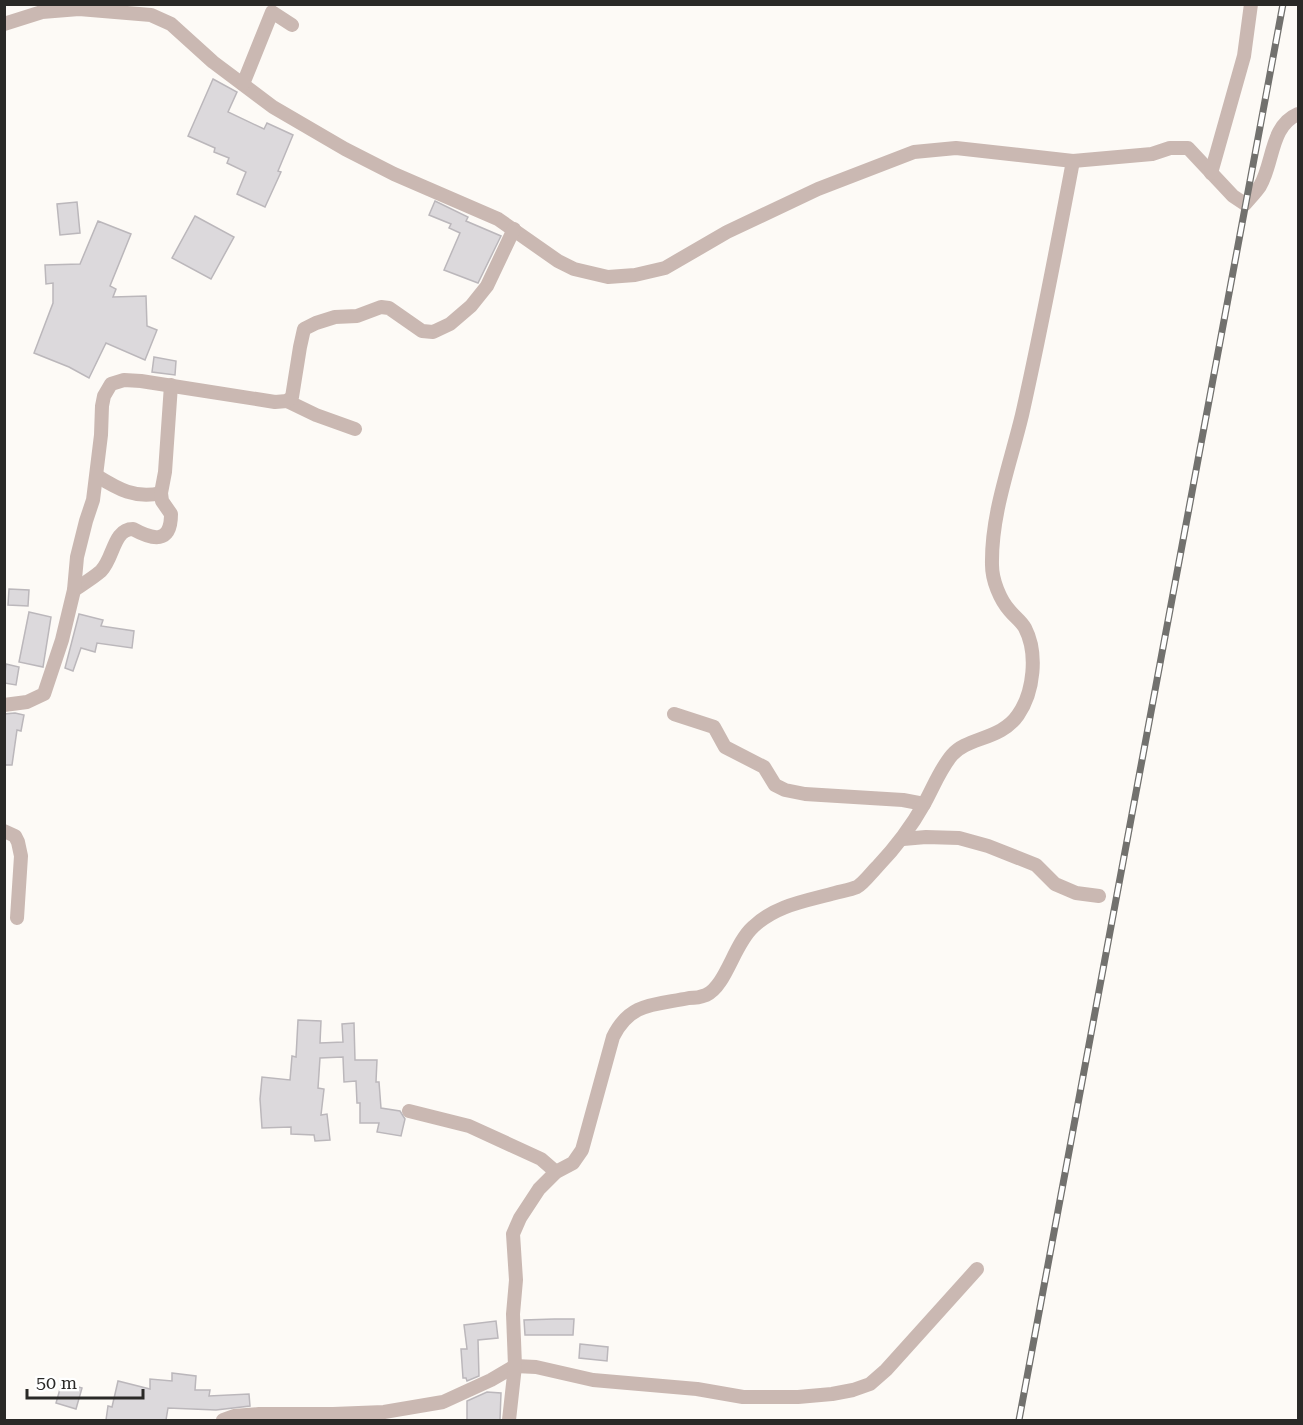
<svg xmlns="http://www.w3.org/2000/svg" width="1303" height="1425" font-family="'Roboto Serif',serif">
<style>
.building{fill:#dcd9dc;stroke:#bbb7bb;stroke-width:1.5}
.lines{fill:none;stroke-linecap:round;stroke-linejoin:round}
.street{stroke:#cab8b2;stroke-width:14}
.rail-casing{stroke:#72716e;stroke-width:7}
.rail{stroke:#fff;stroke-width:4.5;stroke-dasharray:14;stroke-linecap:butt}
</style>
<rect width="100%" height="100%" fill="#fdfaf6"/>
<!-- building -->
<g class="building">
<path d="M213,79L237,92L228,112L264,129L267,123L293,135L278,171L281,172L265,207L237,194L246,172L227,163L229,158L214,152L215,148L188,136Z"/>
<path d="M435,201L468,217L466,221L501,236L478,283L444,270L460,233L449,228L451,224L429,215Z"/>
<path d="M77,202L80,233L60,235L57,204Z"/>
<path d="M195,216L234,237L211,279L172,258Z"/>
<path d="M98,221L131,234L110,286L116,289L113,297L146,296L147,326L157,330L145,360L106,343L89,378L69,367L34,353L53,303V283L46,284L45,265L80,264Z"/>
<path d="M154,357L176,361L175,375L152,372Z"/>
<path d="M9,589L29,590L28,606L8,605Z"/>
<path d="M29,612L51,617L43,667L19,662Z"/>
<path d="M79,614L103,620L101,626L134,631L132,648L97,643L95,652L81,648L73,671L65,668Z"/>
<path d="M6,664L19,667L16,685L4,683Z"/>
<path d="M15,713L24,715L21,731L17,730L12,765H4V714Z"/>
<path d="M298,1020L321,1021L320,1043L343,1042L342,1024L354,1023L355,1060H377L376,1082H379L381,1108L400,1111L405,1119L401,1136L377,1132L379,1123H360V1103H357L356,1081L344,1082L343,1057L320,1058L318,1088L324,1089L321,1115L327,1114L330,1140L315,1141L314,1135L291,1134V1127L262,1128L260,1099L262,1077L290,1080L292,1056L296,1057Z"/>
<path d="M554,1319H574L573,1335H525L524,1320Z"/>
<path d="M496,1321L498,1338L478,1340L479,1376L467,1381L466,1378H463L461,1349H467L464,1325Z"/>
<path d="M580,1344L608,1347L607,1361L579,1358Z"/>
<path d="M172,1373L196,1376L195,1390H210L209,1396L249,1394L250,1406L216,1410L168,1408L166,1420H106L108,1406L112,1407L118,1381L150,1389V1379L172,1381Z"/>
<path d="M62,1382L82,1388L76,1409L56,1403Z"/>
<path d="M487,1392L501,1393L500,1420H467V1401Z"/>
</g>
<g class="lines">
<!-- street -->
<g class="street">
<path d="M4,24L42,12L79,9L151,15L171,24L213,62L273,107L345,149L394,174L498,219L558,261L574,269L608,277L635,275L665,268L727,232L818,189L914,152L956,148L1073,161L1152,154L1170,148H1188L1233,196L1245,204C1250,198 1256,192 1260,186C1274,162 1270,126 1298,114"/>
<path d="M243,84L272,12L292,25"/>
<path d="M1211,173L1244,56L1251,4"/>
<path d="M287,401L316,415L355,429"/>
<path d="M97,476C118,489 135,499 161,493"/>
<path d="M74,590C83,584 93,578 101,571C114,558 113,529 133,529C153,540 171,544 171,514L162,501L161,493L165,472L171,385"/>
<path d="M4,705L27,702L44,694L62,640L74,590L77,557L86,521L93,500L101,435L102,406L104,396L111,384L124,380L141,381L275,402L287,401L292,397L300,347L304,329L316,323L335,317L357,316L381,307L389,308L422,331L433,332L450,324L471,306L487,286L514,229"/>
<path d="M674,714L714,727L725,747L764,767L775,785L785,790L805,794L903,800L924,804"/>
<path d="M4,831L15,836L18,842L21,856L17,918"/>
<path d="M903,839L926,837L959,838L988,846L1036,865L1055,884L1076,893L1099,896"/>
<path d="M409,1111L469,1126L541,1159L556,1172"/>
<path d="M223,1420L234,1416L259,1414H333L384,1412L443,1402L491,1380L515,1366L536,1367L593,1380L697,1389L743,1397H798L832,1394L853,1390L870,1384L886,1370L977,1269"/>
<path d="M509,1420L515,1366L513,1314L516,1280L513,1234L520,1218L539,1189L556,1172L573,1163L582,1150L613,1037C630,1002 655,1005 689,998C694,998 701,997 706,995C726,986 734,944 753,927C776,905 806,901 835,893C842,891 850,890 857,887C864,883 871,873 877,867C897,846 910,829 924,804C933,788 940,769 952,755C967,737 1001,740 1018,715C1034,692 1038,653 1025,628C1022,622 1015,617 1010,611C1000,600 992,580 992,565C991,514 1010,465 1022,415C1041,331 1057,246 1073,161"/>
</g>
<defs>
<path id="rail" d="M1019,1420L1283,4"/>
</defs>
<!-- rail casing -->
<use href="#rail" class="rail-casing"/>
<!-- rail -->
<use href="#rail" class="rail"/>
</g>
<!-- border -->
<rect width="1303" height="1425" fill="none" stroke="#2a2927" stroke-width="12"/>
<!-- scale -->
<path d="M27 1389v9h116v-9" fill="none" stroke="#2a2927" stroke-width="3"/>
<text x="36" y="1389" font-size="18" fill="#2a2927" stroke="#ffffff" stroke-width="4.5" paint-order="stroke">50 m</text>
</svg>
